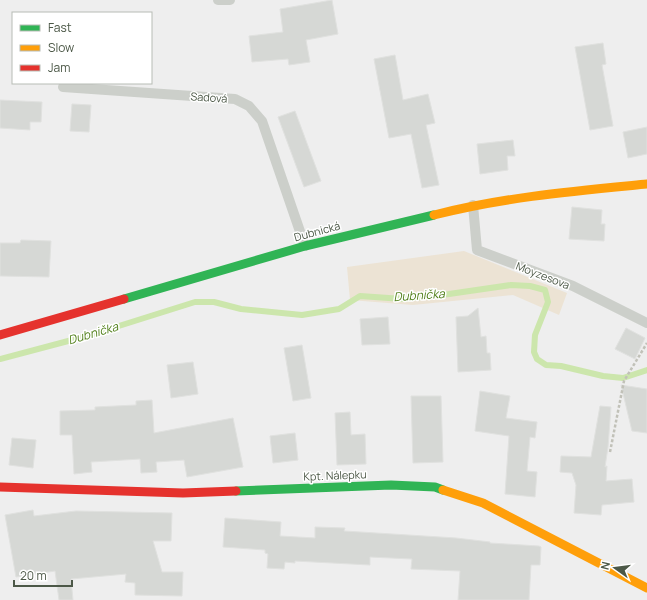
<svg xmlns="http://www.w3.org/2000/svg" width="647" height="600" font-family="Manrope,sans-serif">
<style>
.green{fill:#ece3d4}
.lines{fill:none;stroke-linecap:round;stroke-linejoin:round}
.stream{stroke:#cce6ac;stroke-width:6}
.building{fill:#d6d8d5;stroke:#e0e1df}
.path{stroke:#c1c1b8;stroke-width:2.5;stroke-dasharray:3 2;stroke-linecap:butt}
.lane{stroke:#cccfca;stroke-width:10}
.fast{stroke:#30b455;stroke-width:9}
.slow{stroke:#ff9f0a;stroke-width:9}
.jam{stroke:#e5322d;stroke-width:9}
.labels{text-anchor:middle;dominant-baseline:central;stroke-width:3;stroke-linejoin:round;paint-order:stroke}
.street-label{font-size:11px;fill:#4c5847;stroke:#fff}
.water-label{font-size:12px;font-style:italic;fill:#4f7e18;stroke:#fff}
</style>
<rect width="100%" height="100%" fill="#eee"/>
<!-- green -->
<path class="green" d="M464,251L567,293L559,315L513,295L413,305L350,300L347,267Z"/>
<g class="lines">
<!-- stream -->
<path class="stream" d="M0,359L87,336L195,302H214L241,309L302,315L339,309L360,296L403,299L449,294L511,285L530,286L545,290L548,302L535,335L534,352L537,359L546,365L561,366L603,376L623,378L647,370"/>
</g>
<!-- building -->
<g class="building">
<path d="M332,0L338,34L306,40L310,62L289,65L288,59L252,62L249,36L283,32L280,9Z"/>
<path d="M603,43L606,64L602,65L613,126L590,130L575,47Z"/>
<path d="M395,55L403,100L428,94L435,123L426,125L439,185L422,188L411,134L389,138L374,59Z"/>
<path d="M0,100L42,102L41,122H30V130L0,128Z"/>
<path d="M72,104L91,105L89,132L70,131Z"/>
<path d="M295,111L321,181L304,187L278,117Z"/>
<path d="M647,127V154L628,158L623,132Z"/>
<path d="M513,140L515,156H507L508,170L480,174L477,144Z"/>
<path d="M572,207L602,210L601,224H605L604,241L569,239Z"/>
<path d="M21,240L51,241L49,277L0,276V243H20Z"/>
<path d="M478,308L481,337L486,336L487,353H490L491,370L458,372L456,317L468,316Z"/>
<path d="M388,317L390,344L362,345L360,319Z"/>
<path d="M626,328L645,338L635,359L615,349Z"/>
<path d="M302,345L311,398L293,401L284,348Z"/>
<path d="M193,362L198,394L171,398L167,365Z"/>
<path d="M621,385L647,389V433L632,431Z"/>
<path d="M480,391L510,396L506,418L537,422L535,438L530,437L527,471L537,472L535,497L505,494L509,436L475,431Z"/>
<path d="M411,396H441L443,462L413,463Z"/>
<path d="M152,400L154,433L233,418L243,467L187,477L184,460L156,462L157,472L141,473L140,459L91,462L92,472L74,474L72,435H60V411L95,410V407L136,405V401Z"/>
<path d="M600,406L611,407L608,447L605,467L607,466L606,481L632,479L634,502L602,505L601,515L574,513L576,485L572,473L560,472L561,456L591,457Z"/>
<path d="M350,412L351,435L365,434L366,464L337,465L335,413Z"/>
<path d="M295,433L298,460L273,463L270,436Z"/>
<path d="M12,438L36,440L33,468L9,465Z"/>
<path d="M33,510L34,516L76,511L172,513L171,541H153L162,572H183L182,596L135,595V583L125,582L126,574L71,579L73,600H59L55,571L16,577L5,515Z"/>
<path d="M225,518L281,522L280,536L315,538V527L345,528L344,531L456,538L490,542V543L539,546L541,547L540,565H531L529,600H458L460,571L411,569L412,559L370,557V565L295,561V563L285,562L284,569L267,568L268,554L265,553V550L223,547Z"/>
</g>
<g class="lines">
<!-- path -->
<path class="path" d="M610,452L624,381L647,343"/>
<!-- lane -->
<g class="lane">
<path d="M218,0H230"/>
<path d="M63,87L235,99L249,106L262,121L305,246"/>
<path d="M473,205L477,250L573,286L647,323"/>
</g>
<!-- fast -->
<g class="fast">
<path d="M124,299L305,246L434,215"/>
<path d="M236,491L391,485L435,487L443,490"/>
</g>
<!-- slow -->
<g class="slow">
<path d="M434,215C504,197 575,191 647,184"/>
<path d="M443,490L483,503L647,588"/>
</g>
<!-- jam -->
<g class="jam">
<path d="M0,335L124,299"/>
<path d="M0,487L183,493L236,491"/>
</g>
</g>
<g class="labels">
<!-- street labels -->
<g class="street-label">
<text transform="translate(209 97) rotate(4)">Sadová</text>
<text transform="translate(317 231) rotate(-15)">Dubnická</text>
<text transform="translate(543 275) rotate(21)">Moyzesova</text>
<text transform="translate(335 475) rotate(-2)">Kpt. Nálepku</text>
</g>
<!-- water labels -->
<g class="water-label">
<text transform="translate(419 295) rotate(-4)">Dubnička</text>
<text transform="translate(93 333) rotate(-16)">Dubnička</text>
</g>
</g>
<!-- legend -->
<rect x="12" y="12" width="140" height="72" fill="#ffffff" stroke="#b7bcb5"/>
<rect x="20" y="25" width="20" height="6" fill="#30b455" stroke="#b7bcb5"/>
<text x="48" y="32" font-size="12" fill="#4c5847">Fast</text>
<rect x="20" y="45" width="20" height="6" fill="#ff9f0a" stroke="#b7bcb5"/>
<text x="48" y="52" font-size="12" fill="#4c5847">Slow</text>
<rect x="20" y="65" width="20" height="6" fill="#e5322d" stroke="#b7bcb5"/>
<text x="48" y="72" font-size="12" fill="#4c5847">Jam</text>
<!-- north arrow -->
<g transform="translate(615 568) rotate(284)" stroke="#ffffff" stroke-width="3" paint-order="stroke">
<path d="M0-3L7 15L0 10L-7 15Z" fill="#4c5847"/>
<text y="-6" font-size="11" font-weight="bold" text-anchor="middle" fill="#4c5847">N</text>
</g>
<!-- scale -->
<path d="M14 580v6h58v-6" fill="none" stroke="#4c5847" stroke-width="2"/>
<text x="20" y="580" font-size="12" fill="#4c5847" stroke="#ffffff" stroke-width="3" paint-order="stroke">20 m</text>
</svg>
